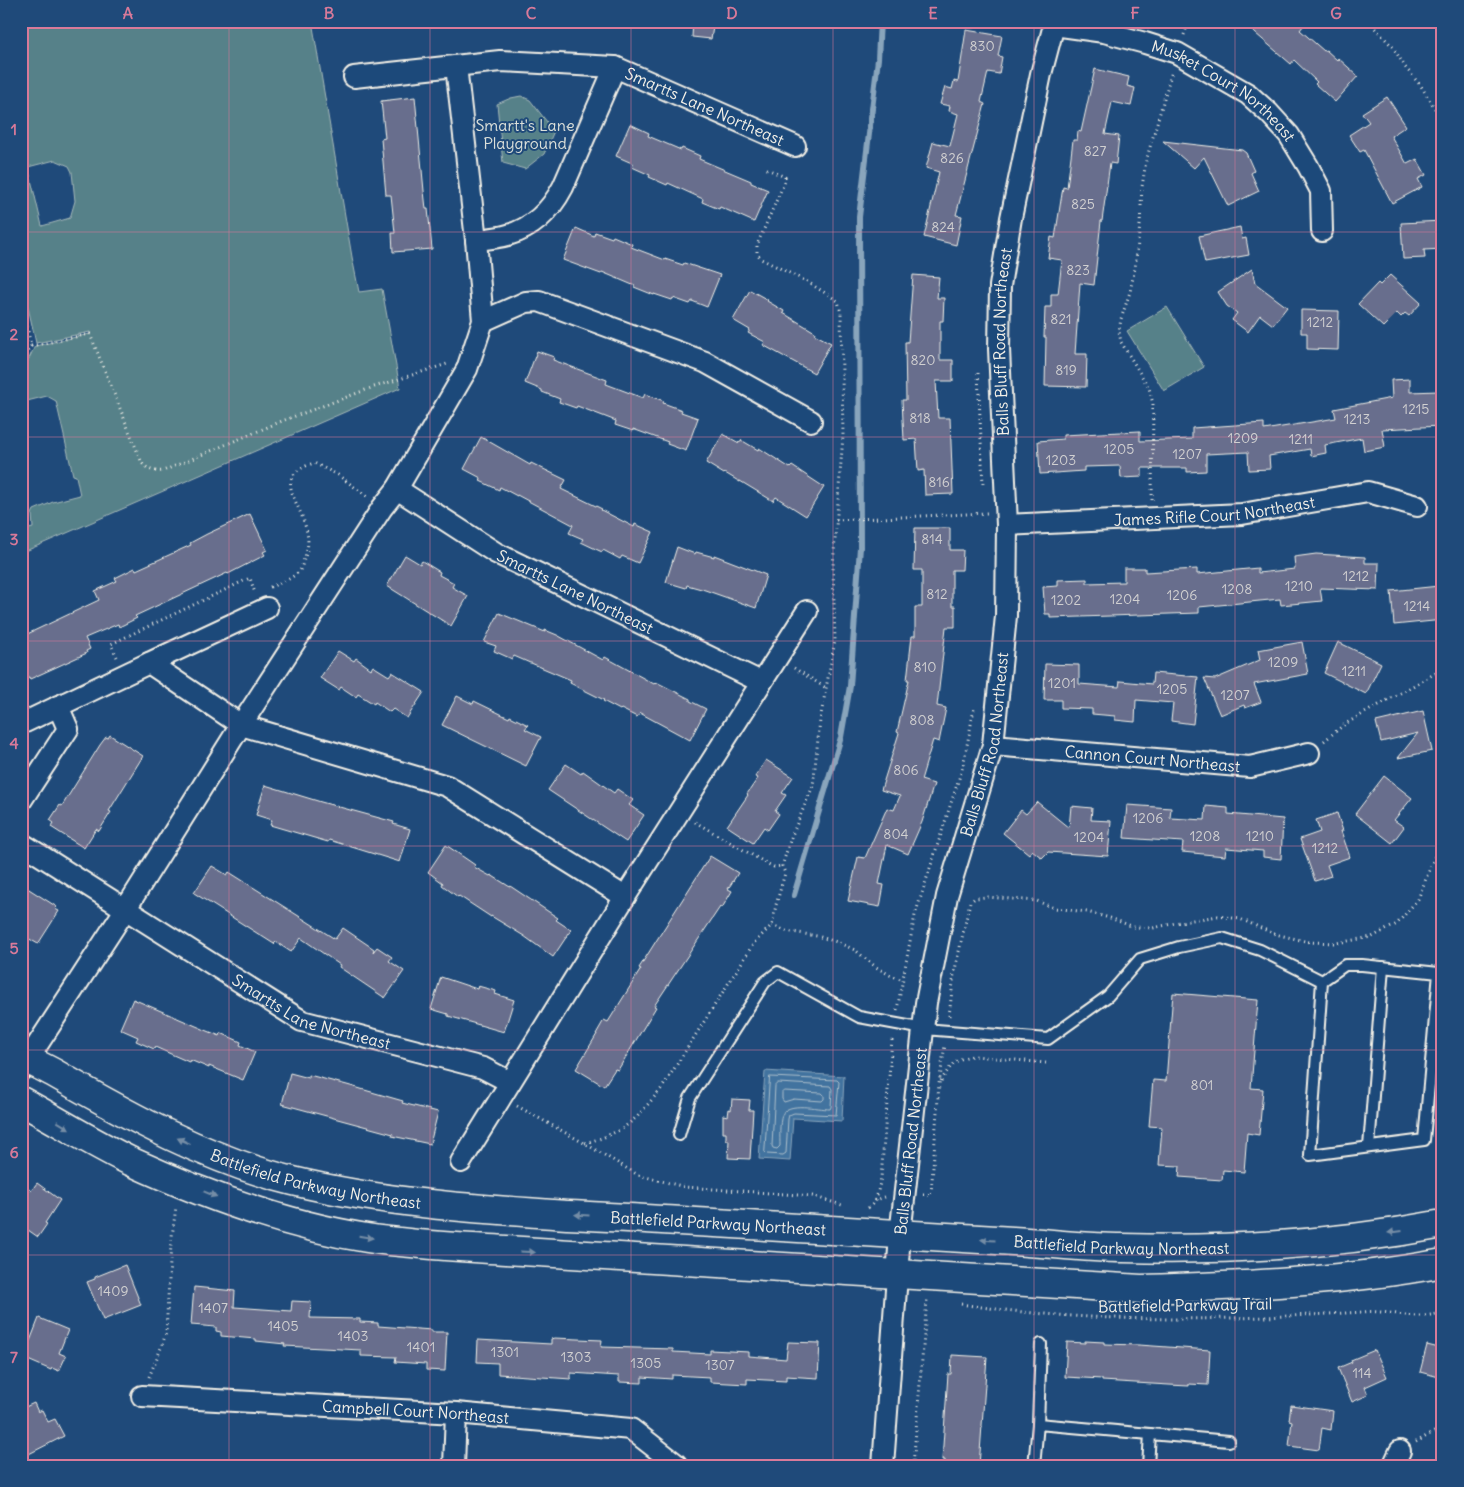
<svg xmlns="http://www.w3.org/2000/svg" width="1464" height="1487" font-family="Delius,sans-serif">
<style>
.green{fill:#578189;stroke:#a6b9b8;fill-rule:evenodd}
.water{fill:#42739f;stroke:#89a5bc}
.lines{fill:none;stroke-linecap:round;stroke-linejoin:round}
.shore{stroke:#adbfcb;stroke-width:1}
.stream{stroke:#89a5bc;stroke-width:6}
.building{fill:#676e8d;stroke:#f4f1e8}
.service-casing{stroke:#f4f1e8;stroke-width:14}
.minor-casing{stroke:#f4f1e8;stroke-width:24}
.secondary-casing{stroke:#f4f1e8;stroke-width:31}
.path{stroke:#f4f1e8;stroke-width:3;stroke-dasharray:1 4;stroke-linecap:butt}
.service{stroke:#1f4a7a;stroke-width:10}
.minor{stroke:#1f4a7a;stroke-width:20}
.secondary{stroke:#1f4a7a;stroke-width:28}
.oneway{fill:#748da6}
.grid{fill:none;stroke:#d87a9a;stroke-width:1;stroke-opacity:0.55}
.labels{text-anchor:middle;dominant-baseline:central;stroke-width:4;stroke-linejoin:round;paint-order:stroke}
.number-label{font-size:14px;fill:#d1d0d1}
.street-label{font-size:16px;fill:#f4f1e8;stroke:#1f4a7a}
.park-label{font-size:16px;fill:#dce0da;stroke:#1f4a7a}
.neatline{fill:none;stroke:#d87a9a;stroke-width:2}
.grid-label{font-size:16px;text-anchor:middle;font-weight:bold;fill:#d87a9a}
</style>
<rect width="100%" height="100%" fill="#1f4a7a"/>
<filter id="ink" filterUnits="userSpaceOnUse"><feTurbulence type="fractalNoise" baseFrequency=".02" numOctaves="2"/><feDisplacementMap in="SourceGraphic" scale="10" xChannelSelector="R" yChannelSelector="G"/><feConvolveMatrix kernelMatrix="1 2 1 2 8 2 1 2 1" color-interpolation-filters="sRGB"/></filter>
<g filter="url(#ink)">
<!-- green -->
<g class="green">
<path d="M21,21H312L352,257L359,292L382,289L400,388L21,553V531L33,528L32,514L34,510L53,502L80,495L76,476L73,475L56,401L47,396L23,402C17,379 26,365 35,346L90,334V332L36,343L21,276ZM55,160L69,166L72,172L75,201L70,218L42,226L28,167Z"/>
<path d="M521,96L530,100L554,131L544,154L525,169L503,163L497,104L511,98Z"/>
<path d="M1167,307L1204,367L1164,391L1127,331Z"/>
</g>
<!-- water -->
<path class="water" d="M765,1071L844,1076L842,1121L793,1118L790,1161L759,1159Z"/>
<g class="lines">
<!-- shore -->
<g class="shore">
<path d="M770,1077L837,1080L839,1082L836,1115L794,1113L789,1115L788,1119L786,1153L783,1155L767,1154L765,1152Z"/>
<path d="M778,1083L830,1086L832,1089L831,1107L830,1109C818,1109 787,1101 782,1115C779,1124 780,1137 780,1146L777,1149L773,1148L772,1146L775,1086Z"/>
<path d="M784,1091L822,1093L824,1095V1099L822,1101L794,1099L784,1102L782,1099V1093Z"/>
</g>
<!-- stream -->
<path class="stream" d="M794,895L841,737L850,686L860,547L859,217L878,59L880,21"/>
</g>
<!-- building -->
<g class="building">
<path d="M693,21H714L711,39L692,37Z"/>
<path d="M1241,21H1307L1300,30L1324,51L1326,50L1337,60L1338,58L1358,76L1335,102L1315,84L1317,82L1294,60L1291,64Z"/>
<path d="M966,30L1002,36L998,56L1002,57L999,74L988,72L981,102L985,104L956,215L962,216L956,245L924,237L939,172L926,168L933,142L950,146L958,114L949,111L950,106L940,104L945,87L952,89L954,81L958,82Z"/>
<path d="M1095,69L1129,77L1127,86L1135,88L1131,106L1112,102L1105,134L1119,136L1116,164L1110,163L1102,221H1101L1094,285L1080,283L1075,354H1087L1086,387L1045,386L1046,337H1044L1045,307H1051V294H1058L1062,260L1048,258L1051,237L1055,238L1063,187L1067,188L1073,140H1077L1078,131L1081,132Z"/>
<path d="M415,97L424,191L426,209H428L432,249L393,252L392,233H395L391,195H386L381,139L385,138L381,101Z"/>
<path d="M1387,97L1406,126L1391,136L1407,164L1417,159L1426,175L1418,179L1422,187L1392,203L1364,150L1360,152L1349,135L1369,122L1362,113Z"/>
<path d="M630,124L649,133L648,136L681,150L682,148L700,156L699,159L751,181V183L768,190L754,222L720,207L719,209L702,202L703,199L668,183L667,185L649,177L650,175L632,167L634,164L616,156Z"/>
<path d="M1163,141L1242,150L1246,153L1254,171L1251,173L1259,191L1228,206L1204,157L1194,168Z"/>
<path d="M1443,221V249L1424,250L1425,258L1403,259L1401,223Z"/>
<path d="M1240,227L1242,239L1246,238L1249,255L1205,263L1199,236Z"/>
<path d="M576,228L594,236L595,232L612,238L613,236L632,244L631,247L665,260V259L683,265L684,263L720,275L707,307L692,301L690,304L673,298L672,300L654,294V295L634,287L635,286L602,272L601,274L563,260Z"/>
<path d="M1252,269L1255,283L1287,307L1273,325L1260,315L1248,332L1232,320L1237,313L1227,306L1218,292Z"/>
<path d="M913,275L939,277L937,298H944L943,321H940V360H953V381H936L938,418H950L953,494L925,495L924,470L918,471L916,439L904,440L902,400H906L905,342H908Z"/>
<path d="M1390,275L1421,303L1409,316L1405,313L1401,317L1397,313L1383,327L1358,304L1378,283L1380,285Z"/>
<path d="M750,290L768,300L767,301L784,311L783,313L815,332L814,334L831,343L814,373L763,345L765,342L748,333L750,330L733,320Z"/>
<path d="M1301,310L1339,311L1338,350L1307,349V333H1301Z"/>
<path d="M537,351L554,357L553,360L607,380L606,384L643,398L645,394L664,401L663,403L682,410L681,412L698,418L686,451L667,444L668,442L633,429V431L615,425L616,421L577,406L576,408L559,402L560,399L542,392V390L525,383Z"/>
<path d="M1410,379V392L1439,391L1441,426L1382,429L1385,447L1364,451L1362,438L1325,445L1326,453L1311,456L1310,449L1269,456L1270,469L1249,470L1248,452L1206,454V471L1187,472V468H1142V477L1121,478L1120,466L1084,467V471L1040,474L1038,441L1063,439V435L1140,431V441L1192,439V428L1264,423V430L1336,418L1334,409L1392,398L1391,380Z"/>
<path d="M723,434L739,443L741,440L758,450L759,448L790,468L792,466L824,487L806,516L776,497L773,501L740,481V482L725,473L724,474L706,463Z"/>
<path d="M481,437L530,465L531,463L566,480L561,489L602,509L601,510L634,527L635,524L653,532L638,563L622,556L620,559L603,550L602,552L581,542L583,539L569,533L573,525L517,495V496L500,487L499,490L480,481L481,478L464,469Z"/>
<path d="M250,514L267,550L263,552L265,555L228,574L227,573L135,616L137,618L119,627L118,624L85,638L90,649L86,651L87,653L30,679L29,677L21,680V637L99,600L95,591L117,581L115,578L135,568L136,570L191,545L190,543L207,534Z"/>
<path d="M915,528H950V550H963L962,570H952V606H955V627H946L937,706L946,708L939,742L933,740L921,780L934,784L922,822L908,854L887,845L879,884L884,885L880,907L848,901L858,857L865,858L887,808L894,810L900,796L881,790L899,733L897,732L909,680H907L912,636H915V607H922V570H914Z"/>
<path d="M677,547L695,554L696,552L714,557V555L766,575L756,608L705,590L687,585L686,588L666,582Z"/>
<path d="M1316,554L1365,557V563H1379L1378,590L1320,588L1322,601L1281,605L1280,599L1199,607V613L1050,618V614H1045L1043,587L1058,586V580L1087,579V583L1124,582V568H1145V572L1197,569V574L1258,568V573L1295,569L1294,557Z"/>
<path d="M405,555L420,564L422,561L440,572L439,575L454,583L452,587L468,596L451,626L387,586Z"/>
<path d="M1439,586L1443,620L1394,625L1391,591Z"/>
<path d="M499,613L545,632V630L557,635L603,660L605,657L654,684L656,682L690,699V701L706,709L690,740L640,713L637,717L621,709L620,710L603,701L604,700L570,683L571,680L531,663H530L514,656L512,659L494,651L496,646L484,642Z"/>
<path d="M1302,642L1308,674L1254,684L1261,702L1245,708L1244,705L1220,715L1204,678L1215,679L1260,660L1258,650Z"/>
<path d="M1338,642L1381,663L1366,694L1324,673Z"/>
<path d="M338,651L354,661L356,658L371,669L373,666L389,676L392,672L424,692L407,718L393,709L390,712L375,702L374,704L358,694L356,697L341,687L339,690L320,678Z"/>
<path d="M1045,664L1079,665V684L1119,687L1120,681L1152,684L1153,673L1198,677L1193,724L1171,721L1173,703L1136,700L1135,722L1115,720V716L1092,714V709L1061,708V700H1044Z"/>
<path d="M457,696L473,704L474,701L509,718L510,716L528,725L525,729L541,737L526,766L442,725Z"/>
<path d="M1423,711L1432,751L1398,758L1418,733L1381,742L1376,722Z"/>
<path d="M110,735L143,756L109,811L111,812L99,831L96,829L84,848L51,827L54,823L50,820L60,805L62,806L100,745L106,737L108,738Z"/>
<path d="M766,760L793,777L782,793L786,795L775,811L779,814L768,830L764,827L753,843L727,826L748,795L747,794L758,778L755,777Z"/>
<path d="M566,764L581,774L583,771L614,793L617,789L633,800L629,805L644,815L626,842L548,790Z"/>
<path d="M1384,776L1412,798L1394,820L1404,827L1392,843L1355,814Z"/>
<path d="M265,785L321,802L394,822L393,824L410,829L400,862L329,840L328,842L270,825L272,820L256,815Z"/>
<path d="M1037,802L1069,828L1071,806L1092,808L1091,820L1111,821L1108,856L1048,852L1042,858L1032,850L1029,854L1003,833L1021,810L1026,814Z"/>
<path d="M1127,805L1171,808L1170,818L1205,820L1206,806L1228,808V814L1283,819L1281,859L1263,857V851L1226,848L1225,856L1182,852L1183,842L1124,838Z"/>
<path d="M1337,813L1343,831H1341L1350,857L1327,865L1331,876L1315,881L1300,839L1320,832L1316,820Z"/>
<path d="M446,845L475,865L474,867L490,876L491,875L510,887V886L558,918L556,920L571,930L553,957L524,936L491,916V917L459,896L458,897L442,885L443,883L428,872Z"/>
<path d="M710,856L738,873L728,889L732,891L722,908L720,907L654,1006L656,1007L618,1070L615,1069L604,1086L576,1069L597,1034H596L604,1020L608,1022L641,969L639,968Z"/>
<path d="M212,866L227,875L229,872L335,939L343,928L374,949L373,952L377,947L392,957L389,961L404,971L385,998L339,967L340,965L301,938L291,952L276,942L274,944L194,893Z"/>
<path d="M21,884L57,907L55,909L59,911L38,944L21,934Z"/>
<path d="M441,977L477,989L478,986L496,991L495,994L514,1000L504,1032L448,1016V1014L431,1009Z"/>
<path d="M1173,993L1258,1000L1251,1088L1263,1089L1259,1135L1247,1133L1244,1172L1223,1170L1222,1180L1179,1177L1180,1166L1159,1165L1162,1127L1149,1126L1153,1080L1166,1081Z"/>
<path d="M133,999L203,1029L220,1036L221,1033L241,1042L240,1045L255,1052L243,1080L209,1066V1068L190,1060L189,1062L155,1047L154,1049L136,1041L138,1037L120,1029Z"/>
<path d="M290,1073L309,1078V1075L347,1085L403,1101L402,1103L438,1112L430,1144L392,1136L393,1134L282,1104Z"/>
<path d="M732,1099L750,1100L749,1110H753L750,1159L728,1158L729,1140H726V1133H723V1115L728,1116L729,1109L731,1110Z"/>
<path d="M21,1183L31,1191L37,1183L60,1200L45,1223L47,1224L38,1237L21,1225Z"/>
<path d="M125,1265L141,1305L103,1320L87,1282L95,1279V1277Z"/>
<path d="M194,1287L235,1291L234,1307L291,1311L292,1301L311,1302L310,1318L360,1319V1322L378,1323V1326L432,1330V1332H447L445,1371L426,1370V1364L395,1362L396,1357L361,1356V1350L284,1346L285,1344L256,1341V1339L221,1336V1332L216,1331V1327L191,1325Z"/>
<path d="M39,1318L68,1330L59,1353L66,1356L59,1371L52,1368L51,1370L21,1357V1351L26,1340L30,1341Z"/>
<path d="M554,1338L602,1340L601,1347L673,1349V1352L710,1354V1350L749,1352V1356L786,1359L788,1342L820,1343L818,1378L786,1376V1381L747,1379V1384L710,1382V1377L672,1375V1379L642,1377V1383L619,1382V1376L571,1373V1379L498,1374V1363L477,1362L478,1340L551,1344V1339Z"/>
<path d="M1085,1341L1104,1342V1344L1139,1345L1210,1350L1208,1385L1189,1384V1386L1169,1385L1102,1381V1379L1065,1377L1067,1342L1085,1343Z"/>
<path d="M1427,1345L1443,1349V1378L1420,1372Z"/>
<path d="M1375,1350L1387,1377L1365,1387L1368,1395L1352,1402L1338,1368L1352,1362L1351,1360Z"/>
<path d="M952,1355L987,1357L979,1466H945V1460H942L948,1374H951Z"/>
<path d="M34,1403L38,1412L42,1410L48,1422L55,1419L64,1436L21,1458V1409Z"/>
<path d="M1291,1405L1333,1411L1331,1430L1322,1428L1319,1450L1289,1446L1292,1421L1289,1420Z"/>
</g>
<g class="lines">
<defs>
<g id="service">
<path d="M679,1135L690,1098L765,982L778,972L859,1017L924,1029L1048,1039L1108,996L1140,959L1179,947L1222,938L1260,950L1322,981L1310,1155L1424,1140L1439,973L1362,965H1345L1322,981"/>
<path d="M1369,1147L1383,967"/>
<path d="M1038,1424L1041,1344"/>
<path d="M1034,1466L1038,1424L1150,1434"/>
<path d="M1148,1466L1150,1434L1229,1441"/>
</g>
<g id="minor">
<path id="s1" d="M1054,25L1104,32L1145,43L1177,53L1248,94L1269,113L1289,135L1308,166L1321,191L1322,231"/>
<path id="s2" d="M354,77L500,61L615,67L795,146"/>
<path d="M476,240C486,239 498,238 508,235C533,228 551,210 563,187L615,67"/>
<path d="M483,321L526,302L539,301L705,362L811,421"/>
<path id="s3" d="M397,489L496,553L761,682"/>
<path id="s4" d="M1007,525L1242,514L1368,492L1417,506"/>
<path d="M149,663L267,608"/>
<path d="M21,724L149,663L241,725L447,786L625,897"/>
<path id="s5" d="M993,745L1250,767L1309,753"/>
<path d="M21,801L68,729L58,706"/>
<path id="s6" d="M21,843L302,1021L483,1068L510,1082"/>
<path d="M21,1070L125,910L241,725L382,508L397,489L467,369L483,321L476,240L456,66"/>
<path d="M461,1162L625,897L807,611"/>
<path id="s7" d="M142,1396L456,1413L631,1429L676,1464"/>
<path d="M454,1466L456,1413"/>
<path id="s8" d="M883,1466L900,1235L926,1003L947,896L993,745L1006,616L1007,525L999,349L1000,286L1011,218L1041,74L1055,21"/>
<path d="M1393,1466L1400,1451"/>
</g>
<g id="secondary">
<path id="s9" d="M21,1056C32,1062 43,1067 54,1073C129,1116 208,1160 293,1181C383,1203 476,1209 568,1215C634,1218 699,1222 765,1226C848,1231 930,1236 1013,1241C1050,1243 1086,1248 1123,1248C1229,1251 1338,1244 1443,1224"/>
<path d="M21,1101C58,1121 93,1143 130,1161C206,1196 285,1225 367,1238C413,1245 460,1247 506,1250L1141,1289C1242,1286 1343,1282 1443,1263"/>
</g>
</defs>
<!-- service casing -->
<use href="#service" class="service-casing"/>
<!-- minor casing -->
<use href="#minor" class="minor-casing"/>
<!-- secondary casing -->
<use href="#secondary" class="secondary-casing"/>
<!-- path -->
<g class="path">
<path d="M1368,21L1393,47L1405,67L1421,86L1443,122"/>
<path d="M1184,35L1189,21"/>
<path d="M21,297L31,346L21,363"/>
<path d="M31,346L90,334L142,463C148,470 154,472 163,471L282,421L371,388L447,364"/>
<path d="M978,373L983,484"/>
<path d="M1152,500L1153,404L1149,388L1121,342L1119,331L1121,319L1130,292L1135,268L1140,225L1142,187L1146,161L1172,71"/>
<path d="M836,520L987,513"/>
<path d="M270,587C280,583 293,579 300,570C302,567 303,562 304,559C309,547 309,538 305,525C298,499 272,476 314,463L338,475L368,497"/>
<path d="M117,657L111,644L250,578L255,593"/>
<path d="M794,668L826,688"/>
<path d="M1324,741L1345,724L1443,669"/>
<path d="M695,822L766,863L774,867L782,866"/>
<path d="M772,925L786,931L817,936L837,942L855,950L876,967L890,975L903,980"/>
<path d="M897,1010L915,915L963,766L974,709"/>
<path d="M949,1016L954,974L970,902L975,898L987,897L1037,901L1054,908L1087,912L1110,918L1134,927L1153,928L1180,922L1218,916L1240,919L1275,934L1309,942L1336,943L1372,937L1397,924L1418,899L1443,835"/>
<path d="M941,1081C951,1065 956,1057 975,1056L1046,1063"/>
<path d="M517,1106L584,1143L638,1175L685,1187L812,1196L842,1205"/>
<path d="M585,1143L602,1138L622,1129L637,1117L662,1088L754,943L772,925L776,905L785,873L782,866L792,835L813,786L820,720L835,641L833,566L843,436L841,313L838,301L806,281L761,259L757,253V245L785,181V177L765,168"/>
<path d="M923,1195H931L939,1084L945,1045"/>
<path d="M876,1200L881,1178L892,1039"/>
<path d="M868,1208L871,1206L876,1200L885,1197"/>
<path d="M961,1304C1095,1325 1229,1320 1363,1312C1382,1310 1401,1316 1420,1316C1428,1316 1435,1314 1443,1313"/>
<path d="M149,1377L161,1348L166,1333L171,1244L176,1207"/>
<path d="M1416,1442L1443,1427"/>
<path d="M913,1466L927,1300"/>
</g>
<!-- service -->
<use href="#service" class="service"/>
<!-- minor -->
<use href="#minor" class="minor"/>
<!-- secondary -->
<use href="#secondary" class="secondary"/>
</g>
<!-- one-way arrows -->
<defs><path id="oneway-solid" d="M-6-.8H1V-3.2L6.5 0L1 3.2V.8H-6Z" transform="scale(1.25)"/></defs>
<g class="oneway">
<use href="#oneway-solid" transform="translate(63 1125) rotate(31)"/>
<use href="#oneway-solid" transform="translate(184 1141) rotate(-156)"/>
<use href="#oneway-solid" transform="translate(210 1194) rotate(22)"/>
<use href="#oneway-solid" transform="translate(582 1215) rotate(-177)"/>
<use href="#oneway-solid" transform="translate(1395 1232) rotate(173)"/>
<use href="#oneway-solid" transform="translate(366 1237) rotate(9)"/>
<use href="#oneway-solid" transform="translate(988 1240) rotate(-177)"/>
<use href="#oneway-solid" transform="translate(528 1252) rotate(4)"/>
</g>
</g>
<!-- grid -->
<path class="grid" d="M229,21V1466M430,21V1466M631,21V1466M833,21V1466M1034,21V1466M1235,21V1466M21,232H1443M21,437H1443M21,641H1443M21,846H1443M21,1050H1443M21,1255H1443"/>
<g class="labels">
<!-- number labels -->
<g class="number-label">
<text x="982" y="46">830</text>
<text x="1095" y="151">827</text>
<text x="952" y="158">826</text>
<text x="1083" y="204">825</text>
<text x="943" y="227">824</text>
<text x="1078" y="270">823</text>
<text x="1061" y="319">821</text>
<text x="1320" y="322">1212</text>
<text x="923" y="360">820</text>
<text x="1066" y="370">819</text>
<text x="1416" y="409">1215</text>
<text x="920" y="418">818</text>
<text x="1357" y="419">1213</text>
<text x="1243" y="438">1209</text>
<text x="1301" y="439">1211</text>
<text x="1119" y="449">1205</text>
<text x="1187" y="454">1207</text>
<text x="1061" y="460">1203</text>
<text x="939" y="482">816</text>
<text x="932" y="539">814</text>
<text x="1356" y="576">1212</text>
<text x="1299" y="586">1210</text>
<text x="1237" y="589">1208</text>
<text x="937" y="594">812</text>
<text x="1182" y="595">1206</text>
<text x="1125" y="599">1204</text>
<text x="1066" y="600">1202</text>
<text x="1417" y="606">1214</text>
<text x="1283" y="662">1209</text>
<text x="925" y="667">810</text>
<text x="1354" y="671">1211</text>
<text x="1062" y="683">1201</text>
<text x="1172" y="689">1205</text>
<text x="1235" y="695">1207</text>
<text x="922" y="720">808</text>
<text x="906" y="770">806</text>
<text x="1148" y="818">1206</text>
<text x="896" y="834">804</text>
<text x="1205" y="836">1208</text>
<text x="1260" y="836">1210</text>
<text x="1089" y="837">1204</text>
<text x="1325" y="848">1212</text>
<text x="1202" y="1085">801</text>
<text x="113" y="1291">1409</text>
<text x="213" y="1308">1407</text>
<text x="283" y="1326">1405</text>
<text x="353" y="1336">1403</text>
<text x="421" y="1347">1401</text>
<text x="505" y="1352">1301</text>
<text x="576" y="1357">1303</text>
<text x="646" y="1363">1305</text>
<text x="720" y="1365">1307</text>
<text x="1362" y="1373">114</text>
</g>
<!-- street labels -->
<g class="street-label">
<text stroke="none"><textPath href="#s1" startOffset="186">Musket Court Northeast</textPath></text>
<text stroke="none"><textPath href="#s2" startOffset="360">Smartts Lane Northeast</textPath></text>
<text stroke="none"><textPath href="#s8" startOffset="1136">Balls Bluff Road Northeast</textPath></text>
<text stroke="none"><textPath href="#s4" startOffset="208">James Rifle Court Northeast</textPath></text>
<text stroke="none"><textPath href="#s3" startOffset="206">Smartts Lane Northeast</textPath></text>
<text stroke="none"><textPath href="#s8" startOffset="731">Balls Bluff Road Northeast</textPath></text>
<text stroke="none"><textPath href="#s5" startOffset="160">Cannon Court Northeast</textPath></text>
<text stroke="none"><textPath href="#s6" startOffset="338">Smartts Lane Northeast</textPath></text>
<text stroke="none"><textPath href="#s8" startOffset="326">Balls Bluff Road Northeast</textPath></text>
<text stroke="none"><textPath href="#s9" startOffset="322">Battlefield Parkway Northeast</textPath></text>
<text stroke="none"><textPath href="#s9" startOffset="728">Battlefield Parkway Northeast</textPath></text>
<text stroke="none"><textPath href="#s9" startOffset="1132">Battlefield Parkway Northeast</textPath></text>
<text transform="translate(1185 1305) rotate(-1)">Battlefield Parkway Trail</text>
<text stroke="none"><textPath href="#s7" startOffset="274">Campbell Court Northeast</textPath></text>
</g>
<!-- park labels -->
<g class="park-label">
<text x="525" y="125">Smartt's Lane<tspan x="525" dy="18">Playground</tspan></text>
</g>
</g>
<!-- margin -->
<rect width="1464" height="1487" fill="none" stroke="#1f4a7a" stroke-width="55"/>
<rect x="28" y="28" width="1408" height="1432" class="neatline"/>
<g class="grid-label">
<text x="128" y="19">A</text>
<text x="329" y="19">B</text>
<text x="531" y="19">C</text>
<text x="732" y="19">D</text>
<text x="933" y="19">E</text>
<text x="1135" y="19">F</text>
<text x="1336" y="19">G</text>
<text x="14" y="135">1</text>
<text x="14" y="340">2</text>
<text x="14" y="545">3</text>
<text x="14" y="749">4</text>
<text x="14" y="954">5</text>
<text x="14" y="1158">6</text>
<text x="14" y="1363">7</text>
</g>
</svg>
